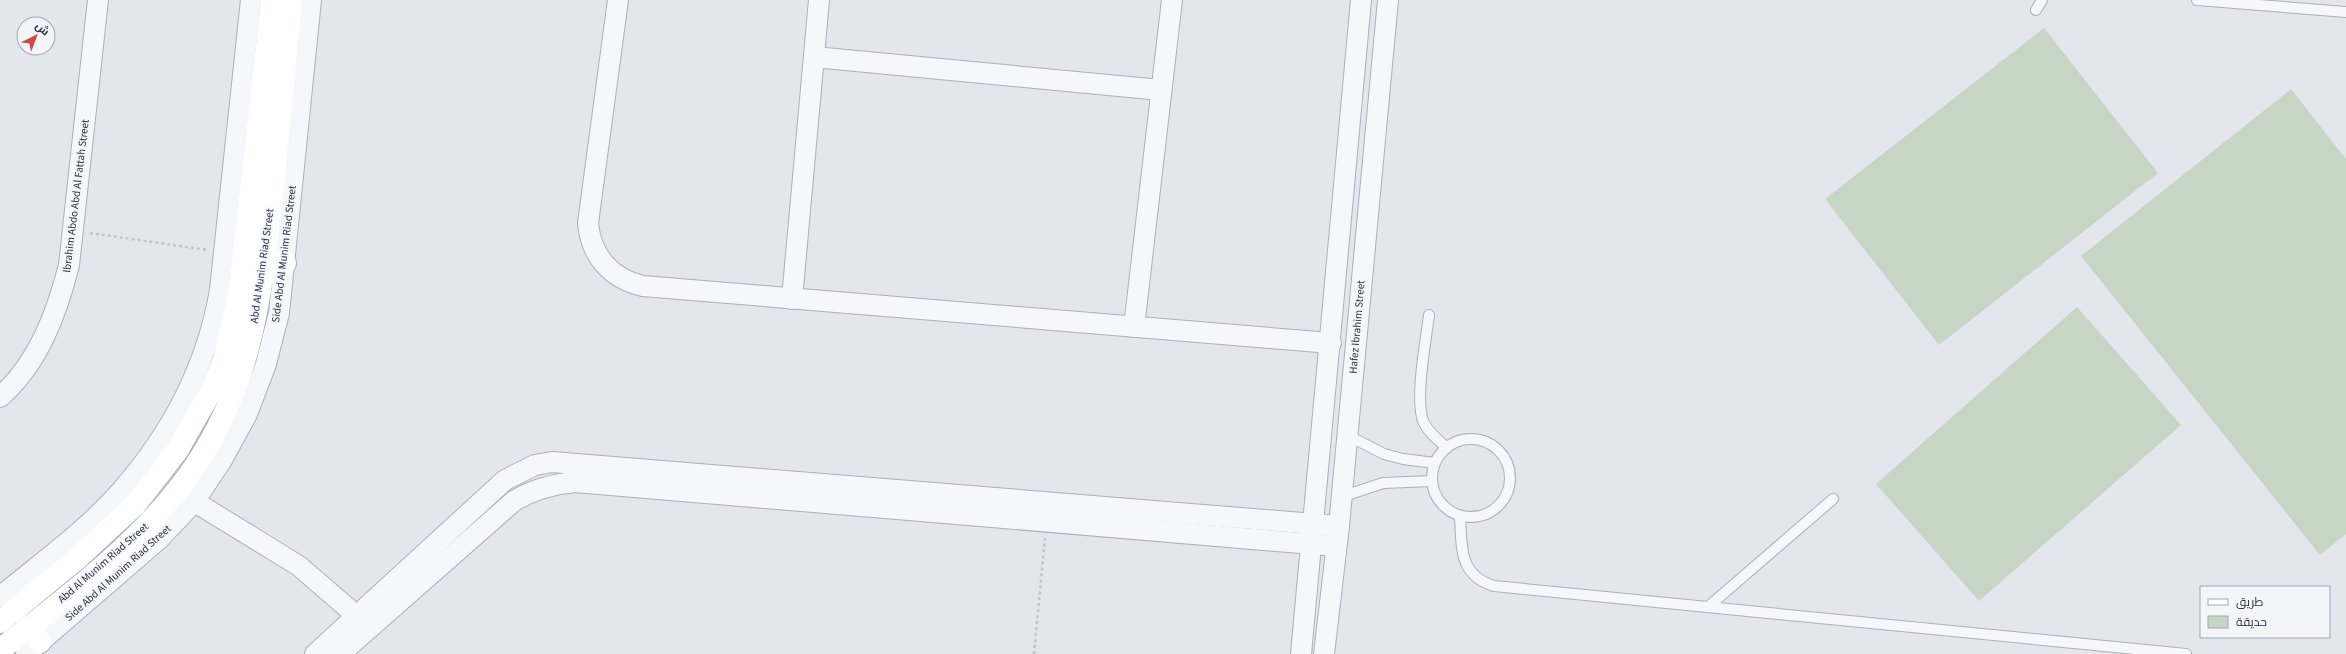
<svg xmlns="http://www.w3.org/2000/svg" width="2346" height="654" font-family="'Source Sans 3',Cairo,sans-serif">
<style>
.green{fill:#c7d6c4}
.lines{fill:none;stroke-linecap:round;stroke-linejoin:round}
.lane-casing{stroke:#acb0ba;stroke-width:12}
.street-casing{stroke:#acb0ba;stroke-width:22}
.secondary-casing{stroke:#acb0ba;stroke-width:24}
.path{stroke:#c1c4cb;stroke-width:2.5;stroke-dasharray:3 3;stroke-linecap:butt}
.lane{stroke:#f6f7fa;stroke-width:10}
.street{stroke:#f6f7fa;stroke-width:20}
.secondary{stroke:#fff;stroke-width:22}
.labels{text-anchor:middle;dominant-baseline:central;stroke-width:3.5;stroke-linejoin:round;paint-order:stroke}
.street-label{font-size:11px;fill:#2b3144;stroke:#f3f5f9}
</style>
<rect width="100%" height="100%" fill="#e3e6ec"/>
<!-- green -->
<g class="green">
<path d="M2044,28L2158,173L1939,345L1825,199Z"/>
<path d="M2291,89L2346,159V534L2320,555L2081,256Z"/>
<path d="M2077,307L2181,425L1979,601L1876,484Z"/>
</g>
<g class="lines">
<defs>
<g id="lane">
<path d="M2197,0L2346,12"/>
<path d="M2036,10L2042,0"/>
<path d="M1429,315C1426,340 1414,402 1424,423C1429,433 1438,440 1447,448"/>
<path d="M1347,435L1384,454L1403,459L1435,463"/>
<circle cx="1471" cy="478" r="39"/>
<path d="M1341,497L1383,483L1432,481"/>
<path d="M1460,516C1462,546 1458,575 1494,586L2186,654"/>
<path d="M1709,606L1833,499"/>
</g>
<g id="street">
<path d="M618,0L588,223C591,256 611,279 643,286L1331,343"/>
<path d="M814,57L1161,90"/>
<path d="M792,299L819,0"/>
<path d="M1134,327L1172,0"/>
<path d="M0,397C38,364 57,313 69,265L98,0"/>
<path d="M182,494L299,566L358,617"/>
<path d="M0,597C41,563 86,531 121,491C172,433 207,366 220,290L251,0"/>
<path d="M26,654L158,540L194,502L222,460L247,414L266,364L279,313L311,0"/>
<path d="M315,654L505,480L535,465L552,462L1339,526"/>
<path d="M340,654L514,501C534,489 552,484 575,482L1336,546"/>
<path d="M1301,654L1361,0"/>
<path d="M1324,654L1339,526L1388,0"/>
</g>
<g id="secondary">
<path d="M265,262L285,263"/>
<path d="M0,622L79,557L135,505L177,451L211,391L224,360L240,291L272,0"/>
<path d="M28,627L40,642"/>
<path d="M0,650C61,601 127,553 176,492C252,398 261,298 273,184C279,123 285,61 291,0"/>
</g>
</defs>
<!-- lane casing -->
<use href="#lane" class="lane-casing"/>
<!-- street casing -->
<use href="#street" class="street-casing"/>
<!-- secondary casing -->
<use href="#secondary" class="secondary-casing"/>
<!-- path -->
<g class="path">
<path d="M90,233L208,250"/>
<path d="M1034,654L1045,538"/>
</g>
<!-- lane -->
<use href="#lane" class="lane"/>
<!-- street -->
<use href="#street" class="street"/>
<!-- secondary -->
<use href="#secondary" class="secondary"/>
</g>
<g class="labels">
<!-- street labels -->
<g class="street-label">
<text transform="translate(76 196) rotate(-83)">Ibrahim Abdo Abd Al Fattah Street</text>
<text transform="translate(284 254) rotate(-83)">Side Abd Al Munim Riad Street</text>
<text transform="translate(262 266) rotate(-82)">Abd Al Munim Riad Street</text>
<text transform="translate(1357 327) rotate(-85)">Hafez Ibrahim Street</text>
<text transform="translate(103 563) rotate(-41)">Abd Al Munim Riad Street</text>
<text transform="translate(118 573) rotate(-42)">Side Abd Al Munim Riad Street</text>
</g>
</g>
<!-- legend -->
<rect x="2200" y="586" width="130" height="52" fill="#f3f5f9" stroke="#a3a7b1"/>
<rect x="2208" y="599" width="20" height="6" fill="#ffffff" stroke="#a3a7b1"/>
<text x="2236" y="606" font-size="12" fill="#2b3144">طريق</text>
<rect x="2208" y="616" width="20" height="12" fill="#c7d6c4" stroke="#a3a7b1"/>
<text x="2236" y="626" font-size="12" fill="#2b3144">حديقة</text>
<!-- north arrow -->
<g transform="translate(36 36) rotate(42)"><circle r="19" fill="#f3f5f9" stroke="#a3a7b1"/>
<path d="M0-3L7 15L0 10L-7 15Z" fill="#d1484b"/>
<text y="-6" font-size="11" font-weight="bold" text-anchor="middle" fill="#2b3144">ش</text>
</g>
</svg>
